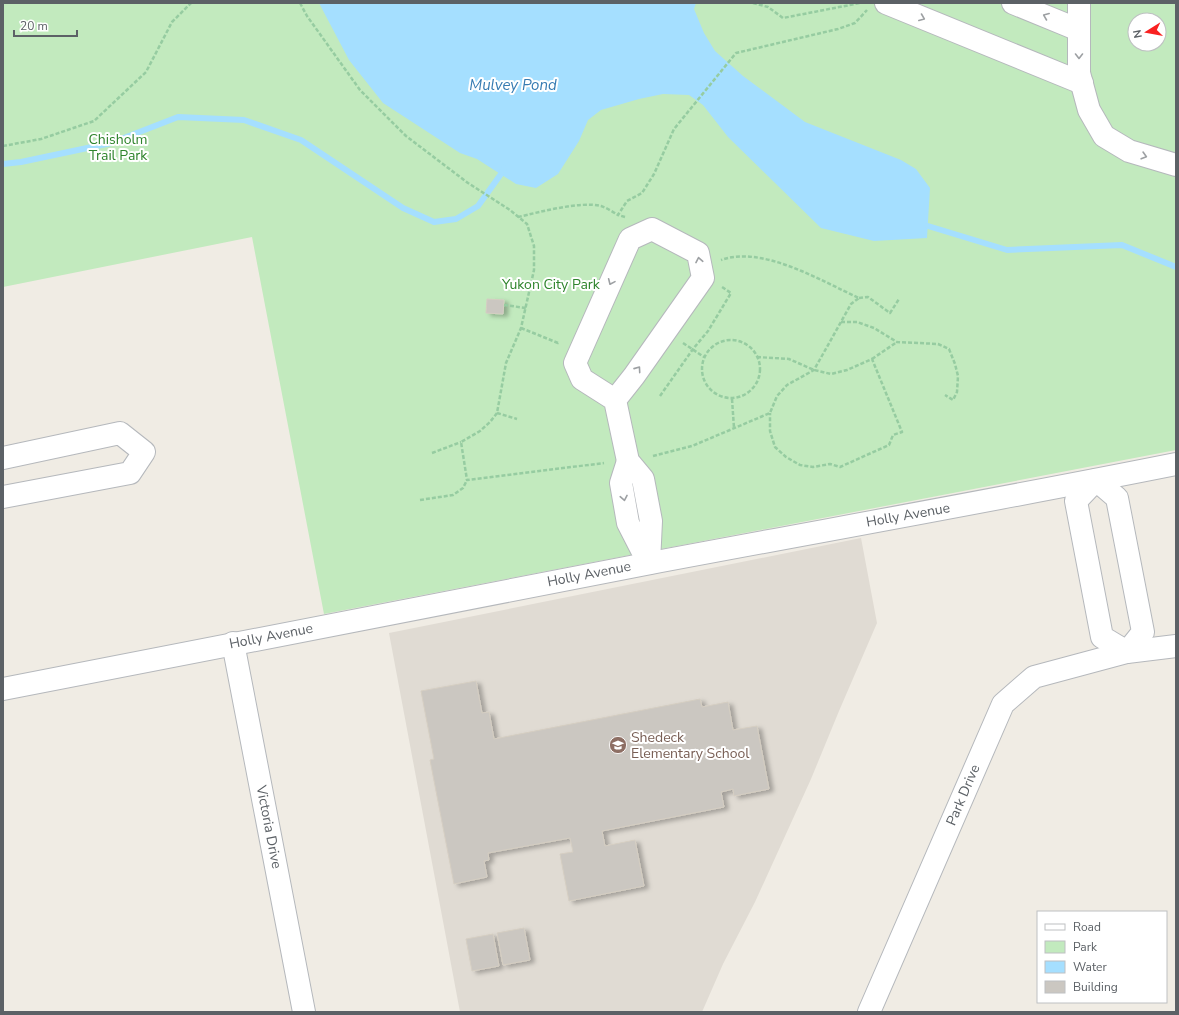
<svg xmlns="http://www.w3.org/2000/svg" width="1179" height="1015" font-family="'Nunito Sans',sans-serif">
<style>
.education{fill:#e0dbd3}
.green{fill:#c2eabe;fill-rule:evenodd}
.water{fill:#a5dfff}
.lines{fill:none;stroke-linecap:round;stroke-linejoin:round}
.stream{stroke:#a5dfff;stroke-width:6}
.building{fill:#cbc7c1;stroke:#d5cec2;filter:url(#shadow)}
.minor-casing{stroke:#b5b8bc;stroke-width:24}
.path{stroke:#96cca1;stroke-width:2.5;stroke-dasharray:4 2;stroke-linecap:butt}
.minor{stroke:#fff;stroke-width:22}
.oneway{stroke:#9da0a3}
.labels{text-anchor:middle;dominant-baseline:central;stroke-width:4;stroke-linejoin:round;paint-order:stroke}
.park-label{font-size:14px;fill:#2f842d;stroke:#fff}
.street-label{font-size:14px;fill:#5c6166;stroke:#fff}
.education-label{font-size:14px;fill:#785e54;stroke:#fff;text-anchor:start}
.water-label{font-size:15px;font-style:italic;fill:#367bb2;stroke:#fff}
</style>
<defs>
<filter id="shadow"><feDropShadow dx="4.5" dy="2.5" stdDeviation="2" flood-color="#0004"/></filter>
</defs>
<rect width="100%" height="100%" fill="#f0ece4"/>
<!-- education -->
<path class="education" d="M861,538L877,623L839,711L811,779L755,902L723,964L702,1012H460L389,633Z"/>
<!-- green -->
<path class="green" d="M3,3H1176V450L324,614L252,237L3,287ZM1135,20H1159V44H1135Z"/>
<!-- water -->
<path class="water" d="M319,3H696L694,9L704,33L715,51L743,76L805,122L901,160L916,169L930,188L927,238L874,241L821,228L728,137L703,105L689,95L663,94L639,99L601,110L588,120L579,141L558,174L536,188L516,184L477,159L460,153L383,103L349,60Z"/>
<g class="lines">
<!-- stream -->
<g class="stream">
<path d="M3,164L21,162L111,143L178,117L244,120L301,140L403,208L434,222L456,219L478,206L501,174L504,168"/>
<path d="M928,226L1007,250L1122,245L1176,267"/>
</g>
</g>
<!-- building -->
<g class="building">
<path d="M487,299L504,300L503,314L486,313Z"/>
<path d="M476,681L482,713L489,712L494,739L700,699L702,707L728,702L733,730L757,726L769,789L734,796L733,789L721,792L724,807L602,831L605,846L635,840L644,886L569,901L560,854L573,852L570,838L488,853L489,860L484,861L487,877L454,884L430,760L434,759L421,691Z"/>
<path d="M524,928L530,960L503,965L497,933Z"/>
<path d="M493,934L499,966L472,971L466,939Z"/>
</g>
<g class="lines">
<defs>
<g id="minor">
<path d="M886,3L1082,83"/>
<path d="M1013,3L1079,30"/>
<path d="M1079,3V73L1089,110L1104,136L1129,151L1176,165"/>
<path d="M615,400L634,376L703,278L698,253L652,229L630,239L575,363L582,379L615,400L628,461L643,479L651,521L649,563"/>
<path d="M3,458L120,433L144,452L130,473L3,497"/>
<path d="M628,461L621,483L628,523L648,562"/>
<path d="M1096,480L1117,498L1143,632L1127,652L1102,637L1076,501Z"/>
<path d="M233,643L304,1012"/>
<path d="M3,689C219,646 435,603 651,563C826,530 1001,499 1176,464"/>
<path d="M869,1012L1003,704L1034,677L1127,652L1176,646"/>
</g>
</defs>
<!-- minor casing -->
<use href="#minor" class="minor-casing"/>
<!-- path -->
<g class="path">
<path d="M300,3L307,16L360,90L406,136L468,183L510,210L527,224L534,246V270L521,328L506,363L497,413L490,422L480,431L461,442L467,480L604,463"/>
<path d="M753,3L768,7L783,18L860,3"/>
<path d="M3,146L41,139L94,121L146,72L172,22L191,3"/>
<path d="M518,217C540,212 580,201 601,206C607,208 613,212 618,215"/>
<path d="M625,217L618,215L627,201L642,193L654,174L674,129L736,53L838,29L855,23L867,10"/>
<path d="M859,298L868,297L890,313L899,299"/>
<path d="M504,305L526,308"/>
<path d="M841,322H857L874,328L897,342L938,344L949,349L955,364L958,376L957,392L953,400L945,395"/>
<path d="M521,328L558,343L559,342"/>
<circle cx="731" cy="369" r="29"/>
<path d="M683,343L704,357"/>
<path d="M757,357L789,359L814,370L831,374L847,370L872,359L902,432L893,435L889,445L840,467L830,464L813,467L800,465L786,457L775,447L770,431V413"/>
<path d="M872,359L897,342"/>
<path d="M660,396L693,349L708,331L731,293L722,287"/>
<path d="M732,399L734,428"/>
<path d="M497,413L517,419"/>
<path d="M432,453L461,442"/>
<path d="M653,456L692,446L770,413L777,396L787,385L814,370L851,304L859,298C821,281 763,245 721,260"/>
<path d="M420,500L453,495L463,488L467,480"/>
</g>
<!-- minor -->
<use href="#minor" class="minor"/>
</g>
<!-- one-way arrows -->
<defs><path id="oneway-chevron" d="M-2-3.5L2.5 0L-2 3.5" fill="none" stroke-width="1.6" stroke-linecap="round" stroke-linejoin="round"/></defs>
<g class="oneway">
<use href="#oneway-chevron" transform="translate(1046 16) rotate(-158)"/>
<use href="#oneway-chevron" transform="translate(922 18) rotate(22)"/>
<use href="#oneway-chevron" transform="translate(1079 56) rotate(90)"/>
<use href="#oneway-chevron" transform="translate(1144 156) rotate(16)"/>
<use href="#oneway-chevron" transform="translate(699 260) rotate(-101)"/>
<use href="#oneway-chevron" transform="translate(611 282) rotate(114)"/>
<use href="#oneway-chevron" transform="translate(638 369) rotate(-55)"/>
<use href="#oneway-chevron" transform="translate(624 498) rotate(79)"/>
</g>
<!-- icons -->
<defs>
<symbol id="school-disc" viewBox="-11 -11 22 22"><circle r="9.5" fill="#8d6e63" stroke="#fff"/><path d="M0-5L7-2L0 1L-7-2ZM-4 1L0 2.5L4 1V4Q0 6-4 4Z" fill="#fff"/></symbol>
</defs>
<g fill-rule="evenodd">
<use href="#school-disc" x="608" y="735" width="20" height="20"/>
</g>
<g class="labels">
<!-- park labels -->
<g class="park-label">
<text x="118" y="139">Chisholm<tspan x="118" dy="16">Trail Park</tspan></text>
<text x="551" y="284">Yukon City Park</text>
</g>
<!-- street labels -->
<g class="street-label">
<text transform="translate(908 515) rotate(-10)">Holly Avenue</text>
<text transform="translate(589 574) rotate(-11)">Holly Avenue</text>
<text transform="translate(271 636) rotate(-11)">Holly Avenue</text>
<text transform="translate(963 795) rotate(-67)">Park Drive</text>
<text transform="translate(269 827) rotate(79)">Victoria Drive</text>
</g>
<!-- education labels -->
<g class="education-label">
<text x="631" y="737">Shedeck<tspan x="631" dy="16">Elementary School</tspan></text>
</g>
<!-- water labels -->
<g class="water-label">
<text x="513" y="85">Mulvey Pond</text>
</g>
</g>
<!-- border -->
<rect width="1179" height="1015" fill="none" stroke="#5c6166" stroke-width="8"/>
<!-- legend -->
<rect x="1037" y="911" width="130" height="92" fill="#ffffff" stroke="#bec0c2"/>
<rect x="1045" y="924" width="20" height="6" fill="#ffffff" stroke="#bec0c2"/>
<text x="1073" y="931" font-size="12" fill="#5c6166">Road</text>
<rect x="1045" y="941" width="20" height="12" fill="#c2eabe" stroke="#bec0c2"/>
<text x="1073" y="951" font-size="12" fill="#5c6166">Park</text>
<rect x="1045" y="961" width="20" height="12" fill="#a5dfff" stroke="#bec0c2"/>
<text x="1073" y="971" font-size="12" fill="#5c6166">Water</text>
<rect x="1045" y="981" width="20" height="12" fill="#cbc7c1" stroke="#bec0c2"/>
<text x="1073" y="991" font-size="12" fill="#5c6166">Building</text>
<!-- north arrow -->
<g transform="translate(1147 32) rotate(259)"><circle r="19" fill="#ffffff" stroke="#bec0c2"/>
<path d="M0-3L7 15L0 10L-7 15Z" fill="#f92121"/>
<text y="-6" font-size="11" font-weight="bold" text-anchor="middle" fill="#5c6166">N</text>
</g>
<!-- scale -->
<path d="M14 30v6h63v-6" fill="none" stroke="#5c6166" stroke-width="2"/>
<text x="20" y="30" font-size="12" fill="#5c6166" stroke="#ffffff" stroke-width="3" paint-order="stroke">20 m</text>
</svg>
